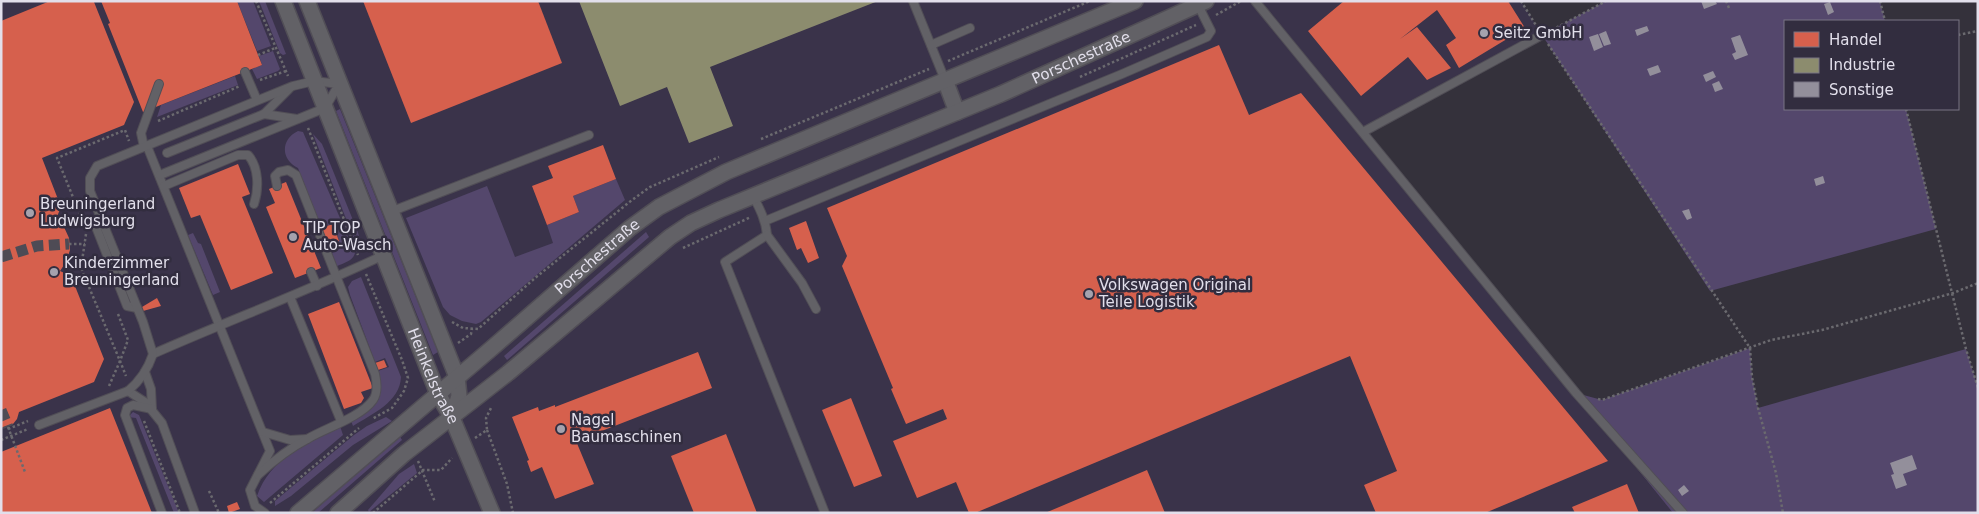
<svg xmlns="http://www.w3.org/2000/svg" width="1979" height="514" font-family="'DejaVu Sans',sans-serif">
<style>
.built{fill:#3a334a}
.green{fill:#54476c}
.shops{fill:#d6604d}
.industry{fill:#8c8c6e}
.building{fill:#938f9b}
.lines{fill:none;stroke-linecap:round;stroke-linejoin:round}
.pedestrian-tunnel{stroke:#4e4b55;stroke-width:11;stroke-dasharray:11 5.5;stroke-linecap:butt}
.service-casing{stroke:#514e56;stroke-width:10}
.minor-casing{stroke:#514e56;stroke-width:18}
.path{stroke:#6b6a6f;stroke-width:2.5;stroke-dasharray:2.5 2.5;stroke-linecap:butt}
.service{stroke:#626166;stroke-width:8}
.minor{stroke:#626166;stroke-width:15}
.poi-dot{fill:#a5a2ad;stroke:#322d3f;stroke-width:2}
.labels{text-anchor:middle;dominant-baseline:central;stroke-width:5;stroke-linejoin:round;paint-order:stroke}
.poi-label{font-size:15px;fill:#e2dfeb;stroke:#322d3f;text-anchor:start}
.street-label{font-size:15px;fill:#e2dfeb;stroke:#322d3f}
</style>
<rect width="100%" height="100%" fill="#34313b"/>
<!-- built -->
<path class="built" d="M1,1H1521L1542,35L1363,132L1673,513H1Z"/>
<!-- green -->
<g class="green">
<path d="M237,1H253L271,46L257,51Z"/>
<path d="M259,1H265L286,54L283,55L280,53Z"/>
<path d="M1606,1H1880L1885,21H1785V109H1906L1936,229L1710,291L1542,35Z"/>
<path d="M273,51L280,69L278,71L257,79L252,69L262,65L259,56Z"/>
<path d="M235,76L238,85L157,117L161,105Z"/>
<path d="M340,109L438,352L433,355L336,111Z"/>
<path d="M298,131L303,132L355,253C353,261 344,263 337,266L332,253L337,249L335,242L339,240L333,224L321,228L298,168C280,159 281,139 298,131Z"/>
<path d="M313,134L322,144L327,156L357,230L362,244L359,252Z"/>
<path d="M616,179L625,200L481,322L476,324L462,321L450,315L443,307L406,218L487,186L515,257L553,243L547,225L579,212L573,196Z"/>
<path d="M646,232L649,237L507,360L504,356Z"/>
<path d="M193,233L198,243L201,244L220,292L213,295L188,235Z"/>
<path d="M361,277L401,377C400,402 372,414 353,426L351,421C376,408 383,400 378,371L389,367L385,358L375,362L350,295L348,287L352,281Z"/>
<path d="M1750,348L1752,377L1758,408L1966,349L1978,388V513H1673L1576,393L1602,400Z"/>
<path d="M133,412L139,415L179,513H174L136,418L128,417Z"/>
<path d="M386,417L392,421L353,445L291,496L275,506V501L354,435L367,426Z"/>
<path d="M340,426L343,435L264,502L257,496C270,458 307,444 340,426Z"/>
<path d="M399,435L402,440L318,513H312Z"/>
<path d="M414,464L417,473L369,512L368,510L399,474Z"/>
</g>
<!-- shops -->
<g class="shops">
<path d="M50,1L94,2L134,102L124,125L42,158L61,207L56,219L64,227L69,238L70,250L66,262L60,271L71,276L104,359L94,382L19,412L17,419L13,424L1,428V21Z"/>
<path d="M101,1H237L262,65L143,112L108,24L110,23Z"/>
<path d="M363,1H538L562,63L411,123Z"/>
<path d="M1344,1H1508L1525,28L1459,68L1446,45L1456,38L1437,10L1400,39L1417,27L1451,68L1427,80L1408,57L1361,96L1308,31Z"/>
<path d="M1219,45L1249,115L1301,93L1608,461L1485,513H1376L1364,485L1397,471L1350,356L975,513H969L956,482L917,498L893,441L947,419L943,409L906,424L891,389L893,388L842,266L847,256L827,208Z"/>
<path d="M603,145L616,179L573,196L579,212L547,225L532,186L553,178L548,166Z"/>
<path d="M238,164L250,194L242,197L273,273L231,290L200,215L191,218L179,188Z"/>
<path d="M286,182L321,268L295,278L266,207L275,203L269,189Z"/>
<path d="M806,221L819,258L808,263L801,248L797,250L789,228Z"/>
<path d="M333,224L339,241L328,245L321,228Z"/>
<path d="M157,298L161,306L143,311L142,307Z"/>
<path d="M339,302L373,388L361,392L364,398L361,403L344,409L308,314Z"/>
<path d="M698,352L712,388L576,441L594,484L555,499L542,467L531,472L527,461L529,460L512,417L538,407L539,411L555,405V407Z"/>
<path d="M384,360L387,367L378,370L375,363Z"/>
<path d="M851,398L882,476L854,487L822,410Z"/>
<path d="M110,408L152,513H1V452Z"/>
<path d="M726,434L757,513H694L671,456Z"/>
<path d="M1147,470L1165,513H1045Z"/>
<path d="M1627,484L1639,513H1575L1572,507Z"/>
<path d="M237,502L240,509L229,513L227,506Z"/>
</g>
<!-- industry -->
<path class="industry" d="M579,1H878L710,67L733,126L689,143L667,87L620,106Z"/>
<!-- building -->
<g class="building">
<path d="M1701,1H1715L1717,4L1704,9Z"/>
<path d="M1830,2L1834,12L1828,15L1824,4Z"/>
<path d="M1647,26L1649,31L1637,36L1635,30Z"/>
<path d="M1606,31L1611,44L1604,46L1599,34Z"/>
<path d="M1598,34L1603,47L1594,51L1589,37Z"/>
<path d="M1740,35L1748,55L1735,60L1732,54L1736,52L1731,38Z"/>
<path d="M1658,65L1661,72L1650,76L1647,69Z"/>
<path d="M1713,71L1716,77L1706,82L1703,75Z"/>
<path d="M1719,81L1723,89L1715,92L1712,84Z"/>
<path d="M1823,176L1825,183L1816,186L1814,179Z"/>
<path d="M1689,209L1692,218L1687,220L1682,211Z"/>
<path d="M1912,455L1917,469L1903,474L1907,485L1896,489L1891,475L1894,474L1890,463Z"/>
<path d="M1684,485L1689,491L1682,496L1678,490Z"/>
</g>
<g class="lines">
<!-- pedestrian-tunnel -->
<g class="pedestrian-tunnel">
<path d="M1,257L37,246L69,244"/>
<path d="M1,410L8,427"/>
</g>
<defs>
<g id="service">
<path d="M913,1L945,80"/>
<path d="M1255,1L1576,393L1683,513"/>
<path d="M931,45L970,28"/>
<path d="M245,72L257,100"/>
<path d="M264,114L297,119"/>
<path d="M1363,132L1542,35"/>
<path d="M147,146L270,451L250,490L255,506L265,513"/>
<path d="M144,147L141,133L159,84"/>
<path d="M167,153L264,114L289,89"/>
<path d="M164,186L238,155H248C259,167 259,189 254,204"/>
<path d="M753,196C760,209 766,221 767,235L725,262L825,513"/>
<path d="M390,212L589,135"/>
<path d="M99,215L96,227L127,306L137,308"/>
<path d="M765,221L1122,74L1207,37L1211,31L1198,5"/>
<path d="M767,235L802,283L816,309"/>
<path d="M311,272L317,286"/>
<path d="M290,297L341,421"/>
<path d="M153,354C230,320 308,291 384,255"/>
<path d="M145,372L151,389L152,409"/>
<path d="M128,391L145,402L162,423L195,513"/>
<path d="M152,409L133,405L127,408L125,415L162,513"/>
<path d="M39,425L128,391C140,381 148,369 153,354L143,322L90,191V178L97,166L293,86L314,81L339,84L325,108L160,175"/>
<path d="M263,432L290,440L307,439"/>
<path d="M258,475C274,460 290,448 309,438C326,428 361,417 373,400C378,393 377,383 375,374L296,175L288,170L279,172L275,176L277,186"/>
</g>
<g id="minor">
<path id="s1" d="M283,1L438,394L452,418L492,513"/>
<path d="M307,1L457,377L459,396L452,418"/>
<path d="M945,80L957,112"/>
<path id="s2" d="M298,513L492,348L630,228L659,207L726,172L1135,1"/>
<path id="s3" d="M338,513L404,454L508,373L670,237L691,223L719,210L1001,94L1206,1"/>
</g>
</defs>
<!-- service casing -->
<use href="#service" class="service-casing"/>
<!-- minor casing -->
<use href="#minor" class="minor-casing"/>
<!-- path -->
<g class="path">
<path d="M256,1L288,76"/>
<path d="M1521,1L1537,27"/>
<path d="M1726,1L1729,8"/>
<path d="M1880,1L1885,21"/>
<path d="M1216,15L1241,1"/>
<path d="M1552,30L1606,1"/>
<path d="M1958,35L1978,31"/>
<path d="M1548,44L1750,348L1752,377L1758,408L1776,473L1783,513"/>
<path d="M258,55L275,48"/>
<path d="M948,61L1090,1"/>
<path d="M1080,77L1196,25"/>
<path d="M260,80L286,71"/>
<path d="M1906,109L1966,349L1978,388"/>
<path d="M158,121L240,86"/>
<path d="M308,128L358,255"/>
<path d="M761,139L929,69"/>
<path d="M84,224L57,158L125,130L129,141"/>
<path d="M86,234L81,268L120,361L109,386"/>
<path d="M69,244H85"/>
<path d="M683,248L751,217"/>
<path d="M366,274L402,360L408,378L404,391L392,408L372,419"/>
<path d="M118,314L128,340L120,361L126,376"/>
<path d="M452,322L463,328L478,329L535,278L632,200L650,187L719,157"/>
<path d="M458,343L471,334L472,329"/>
<path d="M1598,399L1602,400L1771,340L1822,330L1953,293L1978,283"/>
<path d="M144,421L180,513"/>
<path d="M8,427L25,472"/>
<path d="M8,429L28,421"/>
<path d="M487,430L507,484L513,513"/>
<path d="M475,438L487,430L486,418L492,406"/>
<path d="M1,440L28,429"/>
<path d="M418,461L435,502"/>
<path d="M209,491L219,513"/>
<path d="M270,503L359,428"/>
<path d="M373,513L423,470H441L452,458"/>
</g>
<!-- service -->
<use href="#service" class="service"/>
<!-- minor -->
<use href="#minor" class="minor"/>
</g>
<!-- markers -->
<g class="poi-dot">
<circle cx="1484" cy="33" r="5"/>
<circle cx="30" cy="213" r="5"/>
<circle cx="293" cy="237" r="5"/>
<circle cx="54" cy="272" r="5"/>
<circle cx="1089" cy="294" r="5"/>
<circle cx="561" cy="429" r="5"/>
</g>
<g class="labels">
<!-- poi labels -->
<g class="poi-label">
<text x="1494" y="33">Seitz GmbH</text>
<text x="40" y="204">Breuningerland<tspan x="40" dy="17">Ludwigsburg</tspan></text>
<text x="303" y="228">TIP TOP<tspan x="303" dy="17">Auto-Wasch</tspan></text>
<text x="64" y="263">Kinderzimmer<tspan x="64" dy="17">Breuningerland</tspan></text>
<text x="1099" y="285">Volkswagen Original<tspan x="1099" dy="17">Teile Logistik</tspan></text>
<text x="571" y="420">Nagel<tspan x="571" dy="17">Baumaschinen</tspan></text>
</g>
<!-- street labels -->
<g class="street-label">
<text stroke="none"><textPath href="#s3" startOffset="881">Porschestraße</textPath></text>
<text stroke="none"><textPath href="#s2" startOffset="394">Porschestraße</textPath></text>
<text stroke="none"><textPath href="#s1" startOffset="404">Heinkelstraße</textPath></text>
</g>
</g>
<!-- border -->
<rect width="1979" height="514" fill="none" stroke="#e2dfeb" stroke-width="5"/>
<!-- legend -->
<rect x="1784" y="20" width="175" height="90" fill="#322d3f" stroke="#787484"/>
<rect x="1794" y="32" width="25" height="15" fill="#d6604d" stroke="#787484"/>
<text x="1829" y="45" font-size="15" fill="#e2dfeb">Handel</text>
<rect x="1794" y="58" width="25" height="15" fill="#8c8c6e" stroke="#787484"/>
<text x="1829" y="70" font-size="15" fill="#e2dfeb">Industrie</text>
<rect x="1794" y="82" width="25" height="15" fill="#938f9b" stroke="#787484"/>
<text x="1829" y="95" font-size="15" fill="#e2dfeb">Sonstige</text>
</svg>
